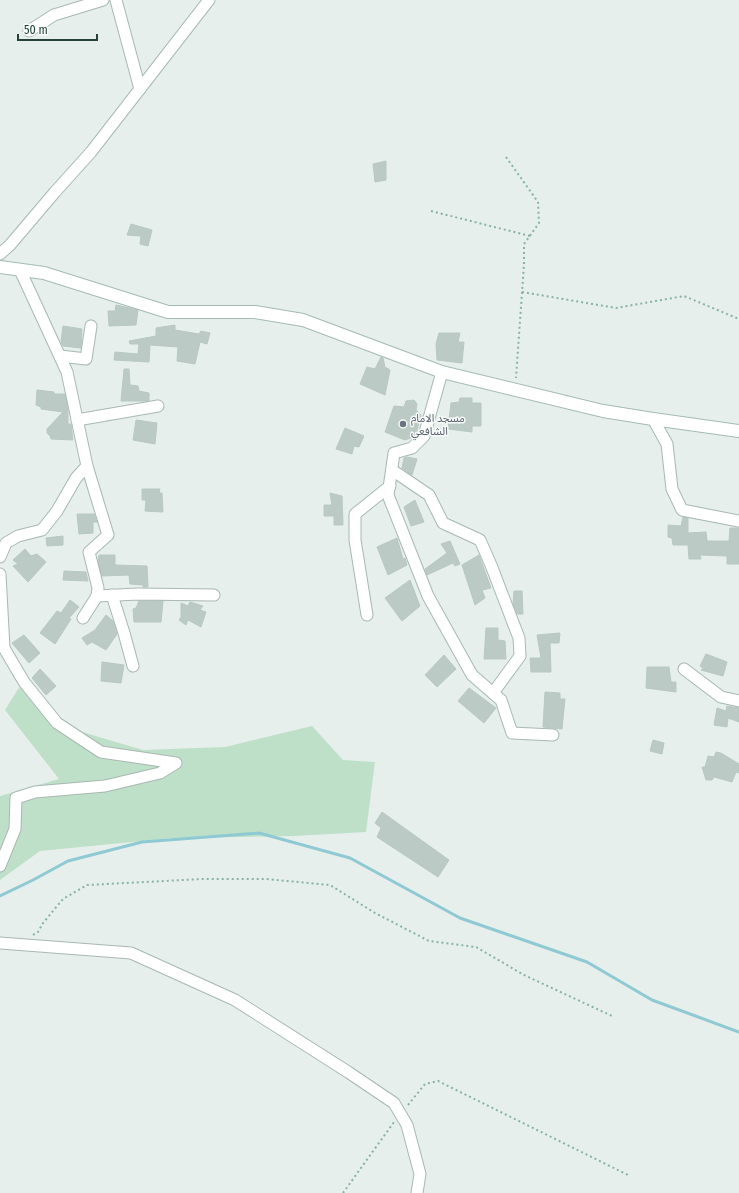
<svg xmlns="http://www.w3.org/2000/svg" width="739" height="1193" font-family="'Fira Sans Condensed','Noto Sans Arabic',sans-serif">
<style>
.green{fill:#bfe0c8}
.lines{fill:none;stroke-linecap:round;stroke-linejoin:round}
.stream{stroke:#8ec9d4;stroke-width:3}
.building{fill:#bbcac4;stroke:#b8c9c2}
.street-casing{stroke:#a8b8b2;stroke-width:13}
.secondary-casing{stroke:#a4bbb3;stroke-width:14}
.path{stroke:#86b3a5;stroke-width:2;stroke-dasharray:2 3;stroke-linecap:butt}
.street{stroke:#fff;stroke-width:11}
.secondary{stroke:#fff;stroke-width:12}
.worship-dot{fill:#6b7280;stroke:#f7fbf9;stroke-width:1.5}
.labels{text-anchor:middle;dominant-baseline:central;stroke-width:3;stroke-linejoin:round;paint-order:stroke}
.worship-label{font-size:11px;fill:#5b616d;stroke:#f7fbf9;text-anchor:start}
</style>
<rect width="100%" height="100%" fill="#e6efeb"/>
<!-- green -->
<path class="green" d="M20,686L72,729L143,750L225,747L312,726L343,760L375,762L366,832L294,836L173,838L40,851L0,880V796L59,779L5,710Z"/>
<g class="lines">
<!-- stream -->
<path class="stream" d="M0,896L33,880L68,861L142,842L259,833L350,858L460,918L587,962L652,1000L739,1032"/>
</g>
<!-- building -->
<g class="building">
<path d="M386,161V180L375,182L373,164Z"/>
<path d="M131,224L152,230L148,246L140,244L141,236L127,235Z"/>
<path d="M116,305L138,310L136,325L109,326L108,311H115Z"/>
<path d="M175,325V330L199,334L201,331L210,333L207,344L200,342L195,364L177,361L178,347L150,345L149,362L114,360L115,352L138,354L139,344H130L129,341L156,336V328Z"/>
<path d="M63,326L82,329L81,348L63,346L61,342Z"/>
<path d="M439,333H460L458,342H464L462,363L437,360L436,344Z"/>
<path d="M381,357L383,358L385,367L390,370L385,395L360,384L367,367L375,369Z"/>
<path d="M124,369H129L130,385L138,386L139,391L149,393V401H121Z"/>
<path d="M37,390L54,392V394H65L68,409V424H71L73,440L51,439L50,436L47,433V429L63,412L41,409V407L36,405Z"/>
<path d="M460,398H472V403H481V426H472V432L448,429L451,403L459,402Z"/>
<path d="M414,400L417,404L416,410L421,415L416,434L413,437L405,440L385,432L394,406L404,407L406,401Z"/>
<path d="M136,420L157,423L155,444L133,440Z"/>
<path d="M345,428L364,436L359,447L354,446L352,454L336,449Z"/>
<path d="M407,457L417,459L412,475L402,468L404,458Z"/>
<path d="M142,489H160L159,493H162L163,512L145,511L146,500H142Z"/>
<path d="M330,493L342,496L343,525H334V516H324V505H332Z"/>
<path d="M415,500L424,522L411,526L404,507Z"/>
<path d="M77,514H94L97,522H93V533L79,534Z"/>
<path d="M683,517L688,518V533L706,532L707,541H729L730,528H739V564H727V556L700,555L701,559H689L688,545H673L672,538L668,537V525L681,526Z"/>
<path d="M63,536V545L47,546L46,538Z"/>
<path d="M397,538L403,559L405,558L407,565L388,575L377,547Z"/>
<path d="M450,541L460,564L455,566L453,563L427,575L425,569L447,553L441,544Z"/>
<path d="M25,549L31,556L37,554L46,562L28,582L13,566L18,564L13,560Z"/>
<path d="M99,555H115V565L147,566L148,587H143V585L130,584L129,575L102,576L98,561Z"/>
<path d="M479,555L491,588L482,590L485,598L475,605L462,565Z"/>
<path d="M64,571L86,572L88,581L63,580Z"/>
<path d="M410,580L420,606L402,621L385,598Z"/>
<path d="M514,591H522L523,614H517L513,603Z"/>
<path d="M70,600L79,607L69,618L71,619L55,644L40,633L57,611L61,613Z"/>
<path d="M139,601H163L161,622H134L133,609L136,608Z"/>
<path d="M190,602L203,606L200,610L206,612L201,627L188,620L186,625L179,620L181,617V603L188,606Z"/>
<path d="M106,615L113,621L117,634L106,650L92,642L87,645L82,638L95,630Z"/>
<path d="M486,628H498V640L505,641L506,659H484Z"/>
<path d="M560,633L559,643H550L551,672H531L530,658H541L537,635Z"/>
<path d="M24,635L40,653L29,663L12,643Z"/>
<path d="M706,654L727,662L723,676L701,670L703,668L700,666Z"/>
<path d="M444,655L456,669L437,687L425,675Z"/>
<path d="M102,662L124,665L121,683L101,681Z"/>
<path d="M647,667H669L671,682H676V692L646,688Z"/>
<path d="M40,669L56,686L46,695L32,678Z"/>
<path d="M469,688L496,708L484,723L458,701Z"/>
<path d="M545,692L560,693V699H565L562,729L543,727Z"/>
<path d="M727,706L739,708V722L728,718L727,727L714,725L717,708L726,711Z"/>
<path d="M653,740L664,743L662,754L650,751Z"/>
<path d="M716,752L721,753L739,764V773L736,772L732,782L714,777L712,780H706L702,767H705L708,756L714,757Z"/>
<path d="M382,812L449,860L438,877L377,837L381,828L375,823Z"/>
</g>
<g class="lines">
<defs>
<g id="street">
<path d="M116,0L140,89"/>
<path d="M29,31L54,15L103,0"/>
<path d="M0,254L10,245L55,192L91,152L209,0"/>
<path d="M60,356L86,359L91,326"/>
<path d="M442,372L424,436L412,448L394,453L388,495L428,596L472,675L501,700L512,733L553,735"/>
<path d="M653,419L667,444L672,489L682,510L739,521"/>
<path d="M77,420L158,406"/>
<path d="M392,470L429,495L443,523L480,540L491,565L519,638L520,656L493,693"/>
<path d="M0,557L6,543L18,536L42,530L57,511L76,478L87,466L67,372L20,270"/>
<path d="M0,574L4,648L24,682L57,723L101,752L176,763L160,773L105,786L35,792L16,798L15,829L0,866"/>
<path d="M112,595L124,633L133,666"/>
<path d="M97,596L138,594L214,595"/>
<path d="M367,615L355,540V514L390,486"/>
<path d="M83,618L97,596L98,588L89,552L108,535L87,466"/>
<path d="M684,669L721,697L739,701"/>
<path d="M0,943L131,953L235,1000L348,1072L394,1103L407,1125L420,1174L417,1193"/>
</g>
<path id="secondary" d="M0,267L44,273L168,312H255L303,320L442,372L603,411L653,419L739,431"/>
</defs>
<!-- street casing -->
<use href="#street" class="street-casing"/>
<!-- secondary casing -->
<use href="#secondary" class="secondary-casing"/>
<!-- path -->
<g class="path">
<path d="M506,157L538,202L539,223L524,244V264L516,378"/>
<path d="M431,211L530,236"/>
<path d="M522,292L616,308L684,296L739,319"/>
<path d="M33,935L38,932L43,923L63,899L87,885L203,879H266L330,885L375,913L429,941L476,947L524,975L612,1016"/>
<path d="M408,1105L425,1084L438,1081L630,1176"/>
<path d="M343,1193L394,1122"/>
</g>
<!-- street -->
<use href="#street" class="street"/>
<!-- secondary -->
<use href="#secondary" class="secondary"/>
</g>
<!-- markers -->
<circle class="worship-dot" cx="403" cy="424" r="4"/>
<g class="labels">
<!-- worship labels -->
<g class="worship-label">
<text x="411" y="418">مسجد الامام<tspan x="411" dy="13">الشافعي</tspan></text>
</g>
</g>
<!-- scale -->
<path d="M18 34v6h79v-6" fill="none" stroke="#24423a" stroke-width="2"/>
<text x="24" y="34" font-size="12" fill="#24423a" stroke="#f7fbf9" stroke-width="3" paint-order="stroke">50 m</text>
</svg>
